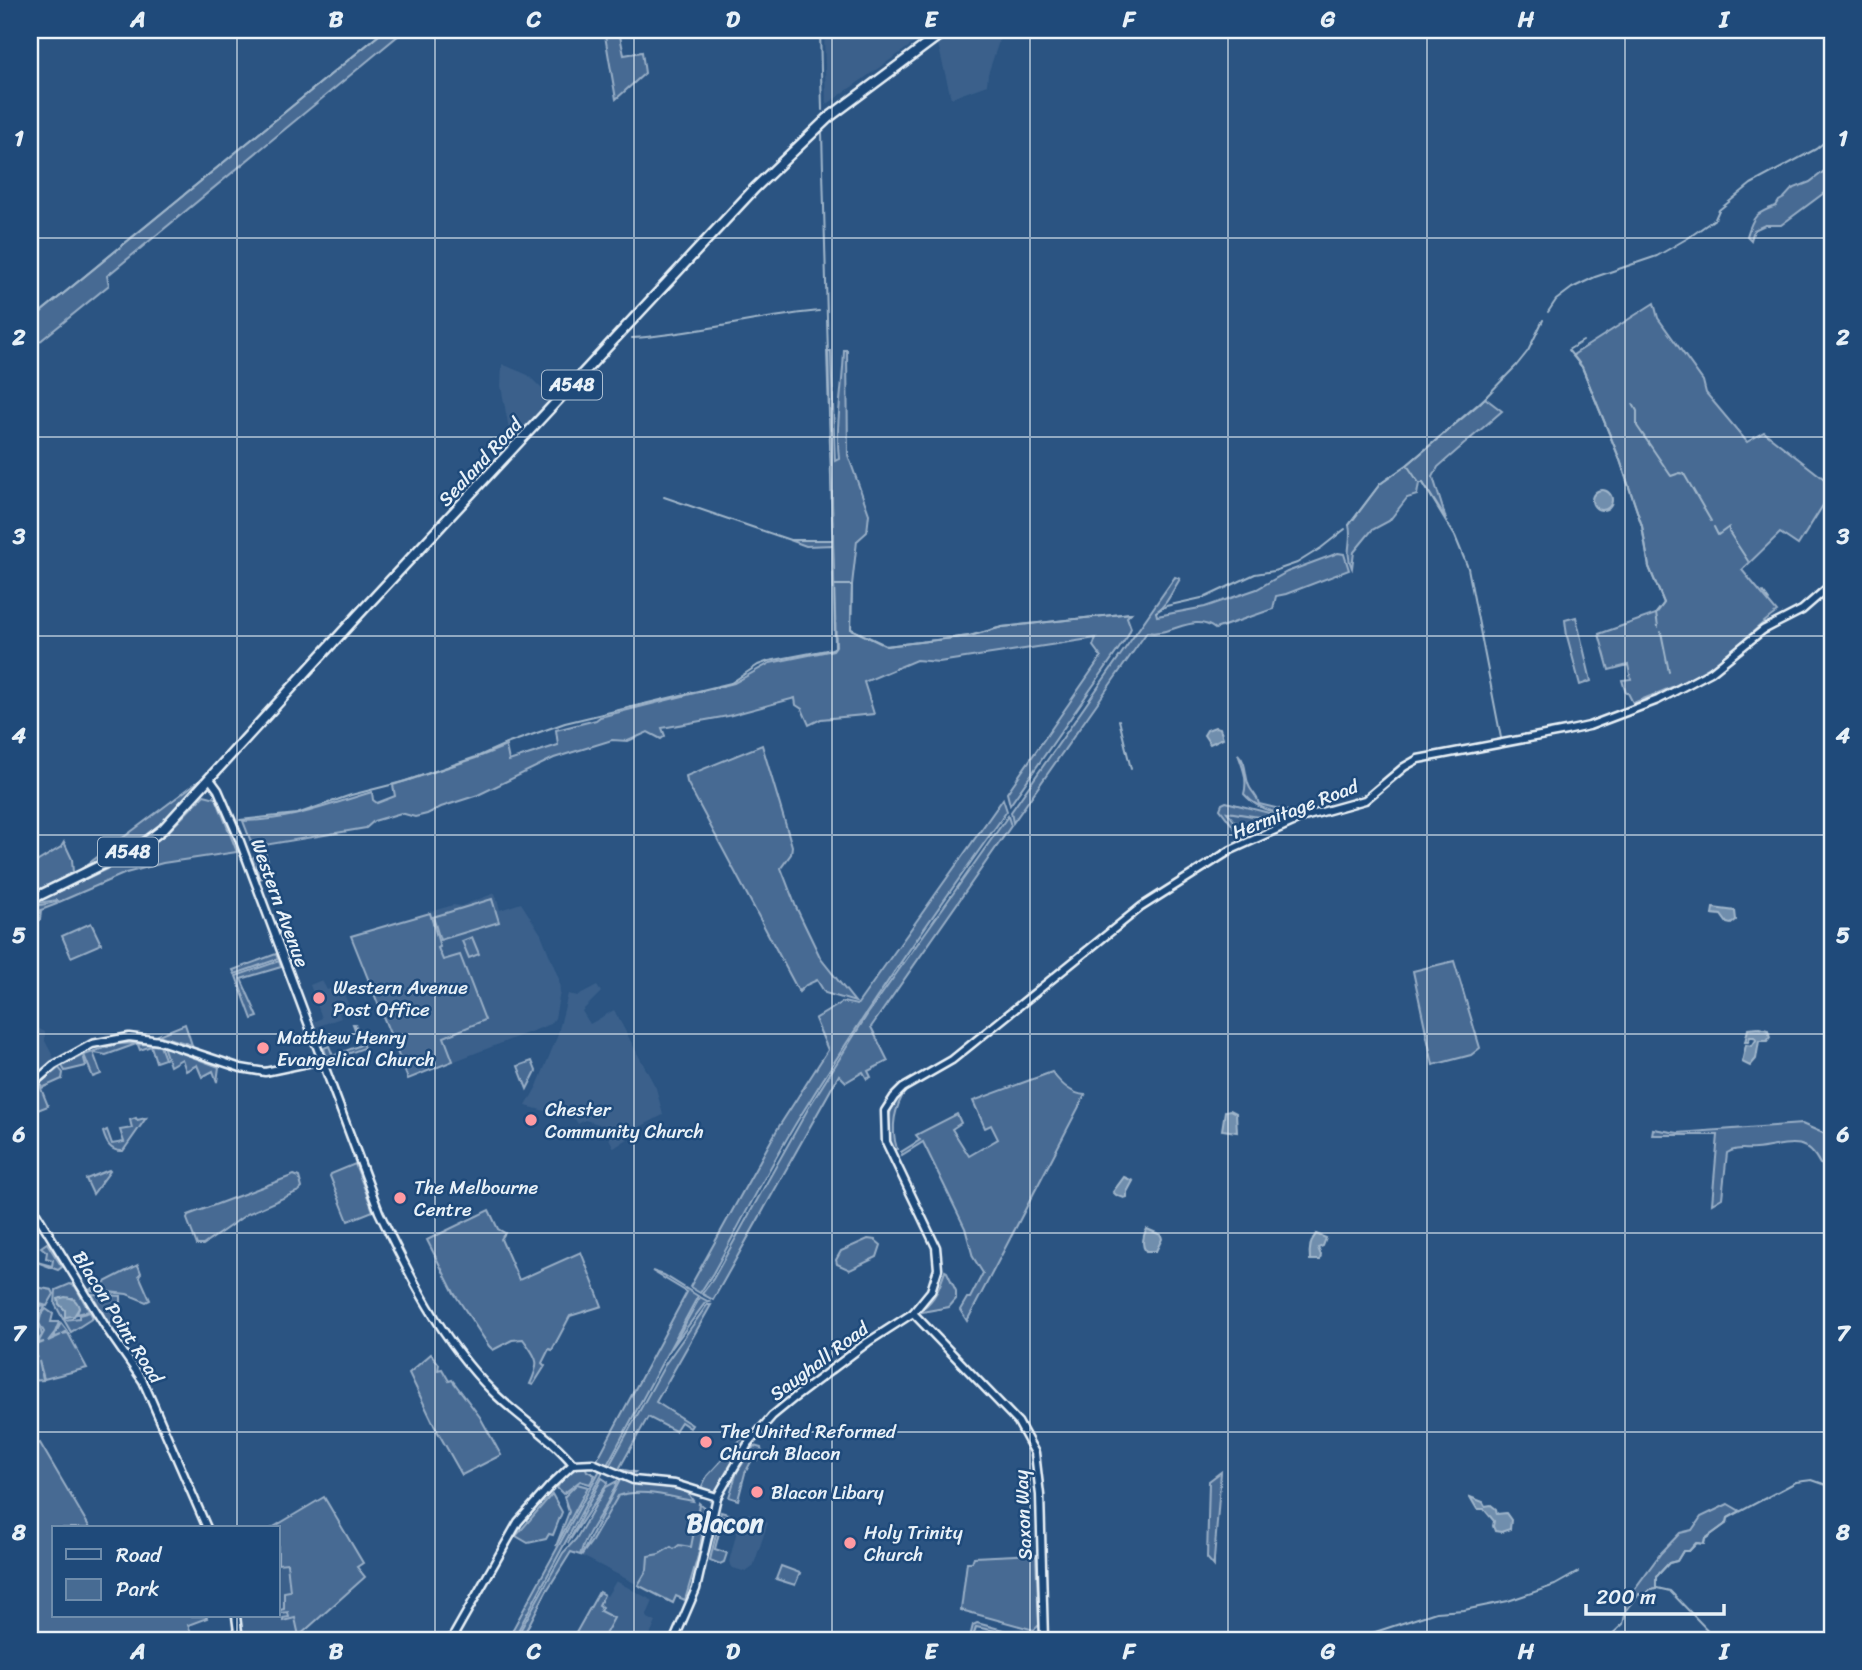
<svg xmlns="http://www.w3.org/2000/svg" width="1862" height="1670" font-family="Sriracha,sans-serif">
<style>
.built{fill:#3a608b}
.green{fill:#476b93;stroke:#98aec6;stroke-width:2}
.water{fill:#708ead;stroke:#a0b6cb;stroke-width:2}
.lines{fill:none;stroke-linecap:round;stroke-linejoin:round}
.stream{stroke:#a0b6cb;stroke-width:2}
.minor-casing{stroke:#e8f1f8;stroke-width:11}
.major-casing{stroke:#e8f1f8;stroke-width:13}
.minor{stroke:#1f4a7a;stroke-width:6}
.major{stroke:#1f4a7a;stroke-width:8}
.grid{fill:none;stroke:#e8f1f8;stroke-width:2;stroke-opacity:0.55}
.poi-dot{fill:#ff9aa2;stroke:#1f4a7a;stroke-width:2.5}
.labels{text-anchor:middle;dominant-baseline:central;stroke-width:5;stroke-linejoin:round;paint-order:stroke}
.shield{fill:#1f4a7a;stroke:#acbfd2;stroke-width:2}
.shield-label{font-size:18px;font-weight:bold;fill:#e8f1f8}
.street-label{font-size:19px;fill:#e8f1f8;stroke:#1f4a7a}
.poi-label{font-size:19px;fill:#e8f1f8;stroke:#1f4a7a;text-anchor:start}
.district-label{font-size:26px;font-weight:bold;fill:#e8f1f8;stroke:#1f4a7a}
.neatline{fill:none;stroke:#e8f1f8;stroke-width:2.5}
.grid-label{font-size:23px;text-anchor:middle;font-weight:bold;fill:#e8f1f8}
</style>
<rect width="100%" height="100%" fill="#2b5482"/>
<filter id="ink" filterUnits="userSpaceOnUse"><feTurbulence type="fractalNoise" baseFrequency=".0143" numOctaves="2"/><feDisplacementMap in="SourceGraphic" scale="14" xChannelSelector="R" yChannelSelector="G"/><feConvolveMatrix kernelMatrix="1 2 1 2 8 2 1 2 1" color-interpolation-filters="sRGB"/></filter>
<g filter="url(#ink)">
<!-- built -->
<g class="built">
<path d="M824,30H933L826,105Z"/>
<path d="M953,30H1011L1001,35L988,74L987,85L951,98L937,40Z"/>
<path d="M502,364L528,375L553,400L512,446L501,386Z"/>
<path d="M1226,812L1284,821L1288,820L1241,842L1242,831Z"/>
<path d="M495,893L500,910L521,903L541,934L559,979L560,992L555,1018L551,1024L408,1079L351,936L453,905L461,906Z"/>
<path d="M322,980L327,990L340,985L351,1010L339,1013L341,1018L316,1027L314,1020L316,1021L322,1018L310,985Z"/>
<path d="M597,986L601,992L582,1011L590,1024L614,1010L656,1088L663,1115L638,1128V1132L614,1148L602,1125L585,1120L578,1124L575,1119L526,1106L537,1086L557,1037L568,994L578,996Z"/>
<path d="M30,1024L45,1032V1041L54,1058L30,1077Z"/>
<path d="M623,1482L681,1490L694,1496L695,1502L703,1505L707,1510L698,1556L685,1600L676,1596L673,1603L582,1556L613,1507Z"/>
<path d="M324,1497L363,1563L357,1567L365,1577L294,1640H279L273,1634L244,1639L240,1616H278V1528H272Z"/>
<path d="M749,1513L768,1523L753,1567L746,1572L733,1568L729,1562L741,1515Z"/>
<path d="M616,1581L653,1601L646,1617L656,1622L648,1640H572L599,1592L607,1596Z"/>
</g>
<!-- green -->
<g class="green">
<path d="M385,30H405L107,276L109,285L33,347H30V321Z"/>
<path d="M604,30H637L620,36L624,55L642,52L645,73L616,99Z"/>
<path d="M1832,165V187L1781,225H1765L1754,230L1751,240L1747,236C1753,216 1756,213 1776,206L1779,201L1784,198L1792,189L1810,182Z"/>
<path d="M1654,303L1658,318L1703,381L1706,393L1747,442L1764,432L1832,485V491L1798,545L1780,533L1742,570L1777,612C1755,627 1739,648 1717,662C1692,680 1661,692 1633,703L1628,693H1626L1622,680L1631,679L1628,665L1609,670L1599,634L1656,614L1664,603L1649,567L1642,526L1620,460L1582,367L1573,355Z"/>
<path d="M844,350H847L848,455L869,514L867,532L857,541L852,585L851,629L886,646L969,636L1002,627L1131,613L1127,617L1131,628L1127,637L1010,805L1007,793L1101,657L1093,646L1096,638L939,662L916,660L864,682L874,714L821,719L809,725L802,709L796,705L795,698L728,716L662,728L665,736L661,739L648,732L628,741L612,740L554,758L478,795L441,807L427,814L415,817L401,813L374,821L366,828L253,847L243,821C294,820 324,806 372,792L373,800L377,803L395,796L393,785L476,758L506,746L509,761L558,745L556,730L596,720L600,717L734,683L770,663L833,650L836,646L833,545L806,546L790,540H833L827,351H831L835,461L839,459C835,423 843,387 844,350Z"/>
<path d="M1485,398L1502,411L1438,467L1433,477L1446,519L1423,483H1419L1417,495L1407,498L1389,521L1372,530L1354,552L1352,568C1344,551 1353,542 1349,525L1380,484L1407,465Z"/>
<path d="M1338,553L1344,554L1349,570L1286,594L1276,596L1273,609L1215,629C1194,612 1170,637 1147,632L1013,823L1011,812L1175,577L1180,579C1172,591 1168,604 1156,612L1157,616L1205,607L1257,589L1287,572Z"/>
<path d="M1576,617L1591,681L1580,685L1567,636L1565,620Z"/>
<path d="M762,745L792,846L791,854L781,868L796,907L821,959L855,1002L825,993L817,980L806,985L799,992L687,782L686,776Z"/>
<path d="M1238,754C1248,764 1244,777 1250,788C1254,795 1257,795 1259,804L1293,812L1294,815C1274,814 1257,809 1244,794C1248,779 1243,768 1238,754Z"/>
<path d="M204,777L159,828L147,838L91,867H84Z"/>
<path d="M204,795L216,798L237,852L163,863L126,873L59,902L57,900L32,904L137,855L168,832Z"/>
<path d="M1003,799L1007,811C937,910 867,1008 804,1110C771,1163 743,1219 713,1273L700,1293L690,1287L778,1128L828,1050L815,1019L843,1002L857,1005Z"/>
<path d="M1226,802L1289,818L1284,821L1227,812L1242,831V840L1239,842L1238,833L1220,809L1222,804Z"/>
<path d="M1008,816L1011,826L871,1027L888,1061L868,1071L871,1077L867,1079L863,1072L846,1082L839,1075L713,1300L702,1294L713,1279L809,1107L867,1015Z"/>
<path d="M64,842L72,859L73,873L30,894V866L61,847Z"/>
<path d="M265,852L272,874L260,879L252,858Z"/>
<path d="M492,899L499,922L440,940L433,917Z"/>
<path d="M56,902L57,904L41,910L40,920L30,925V907Z"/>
<path d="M430,913L440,947L438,948L443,960L460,955L485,1020L444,1037L453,1061L408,1079L351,936Z"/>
<path d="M91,923L101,944L71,957L62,936Z"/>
<path d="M472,937L479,954L469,958L462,941Z"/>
<path d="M276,954L278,959L235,974L233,970Z"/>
<path d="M279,961L281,967L241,979L258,1017L252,1019L236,976Z"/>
<path d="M1454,961L1480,1048L1471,1055L1433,1065L1413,971Z"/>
<path d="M185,1024L192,1045L158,1035Z"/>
<path d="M353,1024H355L364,1048L328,1061L324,1048L329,1046L333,1056L361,1045Z"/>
<path d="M139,1043L106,1055L95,1053L94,1051L118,1044Z"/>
<path d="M143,1044L160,1046L165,1059L156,1062L151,1046L140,1050L138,1045Z"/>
<path d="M163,1046L219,1067L217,1082L213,1071L202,1077L197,1065L186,1071L182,1059L170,1066Z"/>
<path d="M93,1052L101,1074L93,1077L84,1055Z"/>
<path d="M83,1055L86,1066L65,1071L62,1066Z"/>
<path d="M532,1061L536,1071L527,1089L518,1066Z"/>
<path d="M59,1068L63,1073L62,1079L42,1088L40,1083Z"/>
<path d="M1052,1072C1060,1083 1072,1094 1085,1095L967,1321L960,1310L967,1298H970L983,1273L973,1257L965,1228L923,1142L902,1155L901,1152L920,1140L916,1135L957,1114L961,1123L952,1129L969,1156L998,1139L991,1125L985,1128L973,1101Z"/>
<path d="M38,1081L48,1106L30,1113V1090Z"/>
<path d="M906,1089C895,1108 890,1126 897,1149L893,1150C884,1125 887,1107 906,1089Z"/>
<path d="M136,1118L137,1120L146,1118L123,1151C110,1152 106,1142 103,1132L107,1130L112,1144L124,1142L120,1130L132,1128L130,1120Z"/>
<path d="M1802,1124L1832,1137V1168L1820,1164C1804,1132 1783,1147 1755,1149C1745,1150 1736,1147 1727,1153L1722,1198L1712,1204L1718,1135H1652L1653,1129L1678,1133Z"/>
<path d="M355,1164L373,1211L348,1221L330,1176L331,1174Z"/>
<path d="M109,1170L110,1171L93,1194L86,1179Z"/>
<path d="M294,1175L299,1177L302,1188L299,1191L247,1214L203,1245H197L187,1219L188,1215Z"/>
<path d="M489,1210L498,1229L505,1233L501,1239L519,1280L581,1252L602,1306L570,1316L552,1350L549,1349L542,1363L545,1366L533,1385L530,1384C541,1360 537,1359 523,1339L512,1340L493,1350L489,1346L454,1293L427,1240Z"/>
<path d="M868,1239L875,1240L881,1245L877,1257L850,1270L837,1264L836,1260L841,1251Z"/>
<path d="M47,1243L62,1267L58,1270L37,1262L52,1266L53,1260L46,1258L47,1252L41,1247Z"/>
<path d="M138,1265L141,1273L139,1275L150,1300L146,1302L127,1294L89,1290Z"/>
<path d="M652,1271L664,1275L698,1296L607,1465L597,1460L687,1292Z"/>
<path d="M945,1271L947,1272L956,1291V1299L949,1307L922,1312V1309C936,1299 940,1286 945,1271Z"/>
<path d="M70,1284L75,1286L89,1311L77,1314L79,1308L73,1298H61L59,1304L65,1310V1316L67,1317L63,1319L55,1304L56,1290Z"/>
<path d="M30,1286L52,1290L54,1294L47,1306L30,1301Z"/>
<path d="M92,1294L121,1296C121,1310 123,1315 110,1323L108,1322Z"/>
<path d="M700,1297L709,1302L705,1303L671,1349Z"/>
<path d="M30,1303L45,1307L38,1319L42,1336L33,1345L30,1344Z"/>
<path d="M707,1305H711L656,1402L692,1425L690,1428L681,1422L675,1431L648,1417L619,1469L635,1472L632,1474L609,1466L666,1363Z"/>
<path d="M46,1309L53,1314L51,1322H59L55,1332L48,1341L61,1335L53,1338L61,1323L67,1331L62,1334L68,1333L87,1368L44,1379L39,1361L43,1380L30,1381V1351L38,1358L32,1351L34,1346L44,1342L38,1343L44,1332L39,1323L41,1315Z"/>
<path d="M90,1312L93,1318L71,1332L64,1320L79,1318V1315Z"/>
<path d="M431,1354L439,1364L438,1370L442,1369L449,1381L452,1380L480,1417L501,1455L462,1475L435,1427L409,1373Z"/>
<path d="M744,1436L748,1438L747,1440L717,1490L713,1493L700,1490L707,1476Z"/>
<path d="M30,1442L33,1446L40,1443L90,1528H54V1616H206L207,1618L188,1625L194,1640H30Z"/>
<path d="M754,1446L761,1448L762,1454L757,1460L753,1458L745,1473L738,1500L729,1497L737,1472Z"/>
<path d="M585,1466L587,1471L595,1475L590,1484L580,1481L563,1494L557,1488C562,1479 574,1467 585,1466Z"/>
<path d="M600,1470L603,1472L513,1640H507Z"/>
<path d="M1221,1472L1214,1560V1566L1207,1558L1209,1481Z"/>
<path d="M602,1478L608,1482L568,1543Z"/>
<path d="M620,1480L681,1490L688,1493L693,1501C669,1497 642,1488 618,1496L592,1541L581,1556Z"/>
<path d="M617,1481C609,1508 587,1528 580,1555L571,1552L546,1592L521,1640H515L563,1553L576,1539L606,1487Z"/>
<path d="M577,1484L588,1487L556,1546L569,1512L564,1497Z"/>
<path d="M552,1494L562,1512L553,1535L549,1534L546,1539L528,1543L516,1536Z"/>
<path d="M324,1497L363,1563L357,1567L365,1577L299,1636L295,1618L283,1621V1618L289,1617L288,1612L280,1613V1610L284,1609V1592L290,1591L287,1563L278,1564V1528H272Z"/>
<path d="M699,1503L707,1510L698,1556L685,1600L676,1596L673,1603L638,1585L647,1570L648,1556L659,1554L671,1547L674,1549L679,1545L691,1547L695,1526L690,1523L698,1510Z"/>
<path d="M1728,1504L1740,1511L1728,1518L1727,1523L1705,1539L1704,1544L1697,1543L1689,1551H1683L1677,1561L1669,1563L1656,1577V1589L1650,1590L1645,1596L1639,1594L1626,1611L1625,1602L1661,1553L1680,1533L1692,1530L1701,1517Z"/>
<path d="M721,1512L734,1516V1519L723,1517L715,1549L727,1553L724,1562L720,1564L710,1560Z"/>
<path d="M1034,1554L1036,1556L1039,1625L1034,1630L961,1610L967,1562H972L974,1557Z"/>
<path d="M781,1566L800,1573L795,1585L776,1579Z"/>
<path d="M599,1592L604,1595L599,1605L602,1607L600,1611L614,1618L602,1640H572Z"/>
<path d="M977,1623L1022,1635V1640H998L1000,1632L976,1627L974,1634L977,1636L976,1639L970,1637L973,1625Z"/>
</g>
<!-- water -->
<g class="water">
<circle cx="1602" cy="500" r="10"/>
<path d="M1215,727L1220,728L1223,738L1210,744L1204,735L1207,730Z"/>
<path d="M1713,908L1735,911L1736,920L1731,924L1727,923L1721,915L1712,914Z"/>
<path d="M1759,1028L1768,1030L1770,1037L1767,1041H1759L1756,1059L1750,1066L1742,1062L1746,1045L1752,1046L1756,1040L1754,1037H1750L1748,1042H1745L1748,1029Z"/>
<path d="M1230,1110L1236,1113L1237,1132L1222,1130L1225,1111Z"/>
<path d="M1124,1177L1133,1181L1127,1192V1197L1124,1198L1116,1195L1113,1192Z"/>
<path d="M1147,1229L1161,1235L1162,1239L1156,1251H1146C1141,1245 1143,1235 1147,1229Z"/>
<path d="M1316,1234L1326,1238L1323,1246L1318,1248L1321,1255L1320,1260H1310C1309,1251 1310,1241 1316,1234Z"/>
<path d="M65,1297C73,1298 77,1300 79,1308L74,1316L65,1317V1310L59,1304L58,1299Z"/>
<path d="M1470,1497L1483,1502L1485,1506L1491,1505L1496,1509L1497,1514L1506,1513L1511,1520L1510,1529L1501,1532L1495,1531L1493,1526L1494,1521L1484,1509H1477Z"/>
</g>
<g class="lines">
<!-- stream -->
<g class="stream">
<path d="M820,30L822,110"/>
<path d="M1548,312L1556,300L1572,288L1595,277L1657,256L1688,238L1715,219L1719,210L1751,184L1816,149L1832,136"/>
<path d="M30,321L385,30"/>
<path d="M632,338C695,334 756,317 819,311"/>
<path d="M1583,341L1568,350L1582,367L1620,460L1642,526L1649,567L1664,603L1656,613L1658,627"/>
<path d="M1633,404L1637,411V426L1671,476L1680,473L1684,474L1711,521"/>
<path d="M1407,465L1419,483H1423L1455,536L1468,568L1501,738"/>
<path d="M664,497L790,540H833L822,133"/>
<path d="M1349,525L1380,484L1407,465L1479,404L1516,366L1528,351L1543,320"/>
<path d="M1714,527L1718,535L1729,527V532L1748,561"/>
<path d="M834,585H852L851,629L881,643"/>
<path d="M1763,592L1769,600"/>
<path d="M1156,612L1166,606L1206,597L1255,574L1274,571L1297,563L1321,548L1345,529"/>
<path d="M1661,632L1669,672"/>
<path d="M886,646L970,636L1002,627L1131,613"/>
<path d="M1119,720L1131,769"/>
<path d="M240,820L297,814L351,795L406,781L479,756L506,744L565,723L731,683L758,665L769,661L832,649L835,647L833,540"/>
<path d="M1657,1588L1670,1591L1717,1640"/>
<path d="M1351,1640L1436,1612L1464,1610L1508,1601L1555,1585L1578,1572"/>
<path d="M1593,1640H1602"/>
<path d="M1606,1640L1623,1624L1626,1611L1639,1594L1645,1596L1650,1590L1656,1589V1577L1669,1563L1677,1561L1683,1551H1689L1696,1543L1704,1544L1705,1539L1727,1523L1728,1518L1796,1482L1812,1480L1832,1487"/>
</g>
<defs>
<g id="minor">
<path d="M210,779L218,790L238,836L379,1212C410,1277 442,1341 493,1392C519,1418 550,1436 573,1464"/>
<path d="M30,1086L54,1065L92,1044L129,1037L160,1041L241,1068L265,1072L322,1060"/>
<path d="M30,1203L107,1329L143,1381L207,1528"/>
<path d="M913,1313L1018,1422L1035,1453L1040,1495L1044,1640"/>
<path d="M236,1616L239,1640"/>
<path d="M451,1640L518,1522L550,1486L573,1464L593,1463L633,1480L675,1484L717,1497"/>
<path d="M674,1640L696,1589L717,1497L748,1444L772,1416L794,1398L868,1342L913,1313L931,1291L938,1269L936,1247L886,1142L885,1111L894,1097L903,1088L952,1060L1141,907L1231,850L1304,817L1365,800L1404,767L1418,759L1566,731L1589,726L1658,700L1711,672L1763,630L1802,610L1832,584"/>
</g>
<path id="major" d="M30,900L142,845L163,829L359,614L755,188L828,118L946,30"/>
</defs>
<!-- minor casing -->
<use href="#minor" class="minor-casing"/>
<!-- major casing -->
<use href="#major" class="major-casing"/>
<!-- minor -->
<use href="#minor" class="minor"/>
<!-- major -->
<use href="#major" class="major"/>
</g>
</g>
<!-- grid -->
<path class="grid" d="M237,30V1528M435,30V1640M634,30V1640M832,30V1640M1030,30V1640M1228,30V1640M1427,30V1640M1625,30V1640M30,238H1832M30,437H1832M30,636H1832M30,835H1832M30,1034H1832M30,1233H1832M30,1432H1832M237,1616V1640"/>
<!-- markers -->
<g class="poi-dot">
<circle cx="319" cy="998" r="7"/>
<circle cx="263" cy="1048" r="7"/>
<circle cx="531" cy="1120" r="7"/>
<circle cx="400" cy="1198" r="7"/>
<circle cx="706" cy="1442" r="7"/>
<circle cx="757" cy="1492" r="7"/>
<circle cx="850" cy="1543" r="7"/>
</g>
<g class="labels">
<!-- shield labels -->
<g class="shield">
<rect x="542" y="370.5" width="60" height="29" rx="5"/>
<rect x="98" y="837.5" width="60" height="29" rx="5"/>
</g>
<g class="shield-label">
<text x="572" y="385">A548</text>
<text x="128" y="852">A548</text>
</g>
<!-- street labels -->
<g class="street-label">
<text transform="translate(480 462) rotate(-47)">Sealand Road</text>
<text transform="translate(1295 809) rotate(-21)">Hermitage Road</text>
<text transform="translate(280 903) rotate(70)">Western Avenue</text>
<text transform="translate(118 1317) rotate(58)">Blacon Point Road</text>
<text transform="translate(819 1361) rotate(-37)">Saughall Road</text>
<text transform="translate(1023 1515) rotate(-93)">Saxon Way</text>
</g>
<!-- poi labels -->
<g class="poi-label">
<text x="333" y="987">Western Avenue<tspan x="333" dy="22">Post Office</tspan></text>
<text x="277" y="1037">Matthew Henry<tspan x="277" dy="22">Evangelical Church</tspan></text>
<text x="545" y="1109">Chester<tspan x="545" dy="22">Community Church</tspan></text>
<text x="414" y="1187">The Melbourne<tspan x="414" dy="22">Centre</tspan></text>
<text x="720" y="1431">The United Reformed<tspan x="720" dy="22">Church Blacon</tspan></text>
<text x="771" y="1492">Blacon Libary</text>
<text x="864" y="1532">Holy Trinity<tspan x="864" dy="22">Church</tspan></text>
</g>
<!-- district labels -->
<g class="district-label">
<text x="725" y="1523">Blacon</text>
</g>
</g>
<!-- margin -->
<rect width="1862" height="1670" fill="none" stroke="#1f4a7a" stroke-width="77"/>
<!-- legend -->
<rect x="52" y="1526" width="228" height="91" fill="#1f4a7a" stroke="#6f8dac" stroke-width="2"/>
<rect x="66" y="1549" width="35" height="10" fill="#1f4a7a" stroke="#6f8dac" stroke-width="2"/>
<text x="116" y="1562" font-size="21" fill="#e8f1f8">Road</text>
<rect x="66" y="1579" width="35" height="21" fill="#476b93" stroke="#6f8dac" stroke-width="2"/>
<text x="116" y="1596" font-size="21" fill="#e8f1f8">Park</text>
<!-- scale -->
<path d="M1586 1604v10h138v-10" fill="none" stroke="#e8f1f8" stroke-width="3.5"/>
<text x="1596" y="1604" font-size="21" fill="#e8f1f8" stroke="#1f4a7a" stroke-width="5" paint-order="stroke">200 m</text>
<rect x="38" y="38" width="1786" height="1594" class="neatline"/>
<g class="grid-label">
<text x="138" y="27">A</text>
<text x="336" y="27">B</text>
<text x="534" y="27">C</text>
<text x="733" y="27">D</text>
<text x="931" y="27">E</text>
<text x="1129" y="27">F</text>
<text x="1328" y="27">G</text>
<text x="1526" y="27">H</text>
<text x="1724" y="27">I</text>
<text x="19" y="146">1</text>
<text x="1843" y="146">1</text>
<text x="19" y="345">2</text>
<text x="1843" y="345">2</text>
<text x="19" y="544">3</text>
<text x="1843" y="544">3</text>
<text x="19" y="743">4</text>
<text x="1843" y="743">4</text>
<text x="19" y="943">5</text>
<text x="1843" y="943">5</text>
<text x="19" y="1142">6</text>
<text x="1843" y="1142">6</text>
<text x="19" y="1341">7</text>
<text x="1843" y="1341">7</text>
<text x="19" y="1540">8</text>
<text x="1843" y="1540">8</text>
<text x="138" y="1659">A</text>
<text x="336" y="1659">B</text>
<text x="534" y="1659">C</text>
<text x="733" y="1659">D</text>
<text x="931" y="1659">E</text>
<text x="1129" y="1659">F</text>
<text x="1328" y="1659">G</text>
<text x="1526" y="1659">H</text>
<text x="1724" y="1659">I</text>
</g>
</svg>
